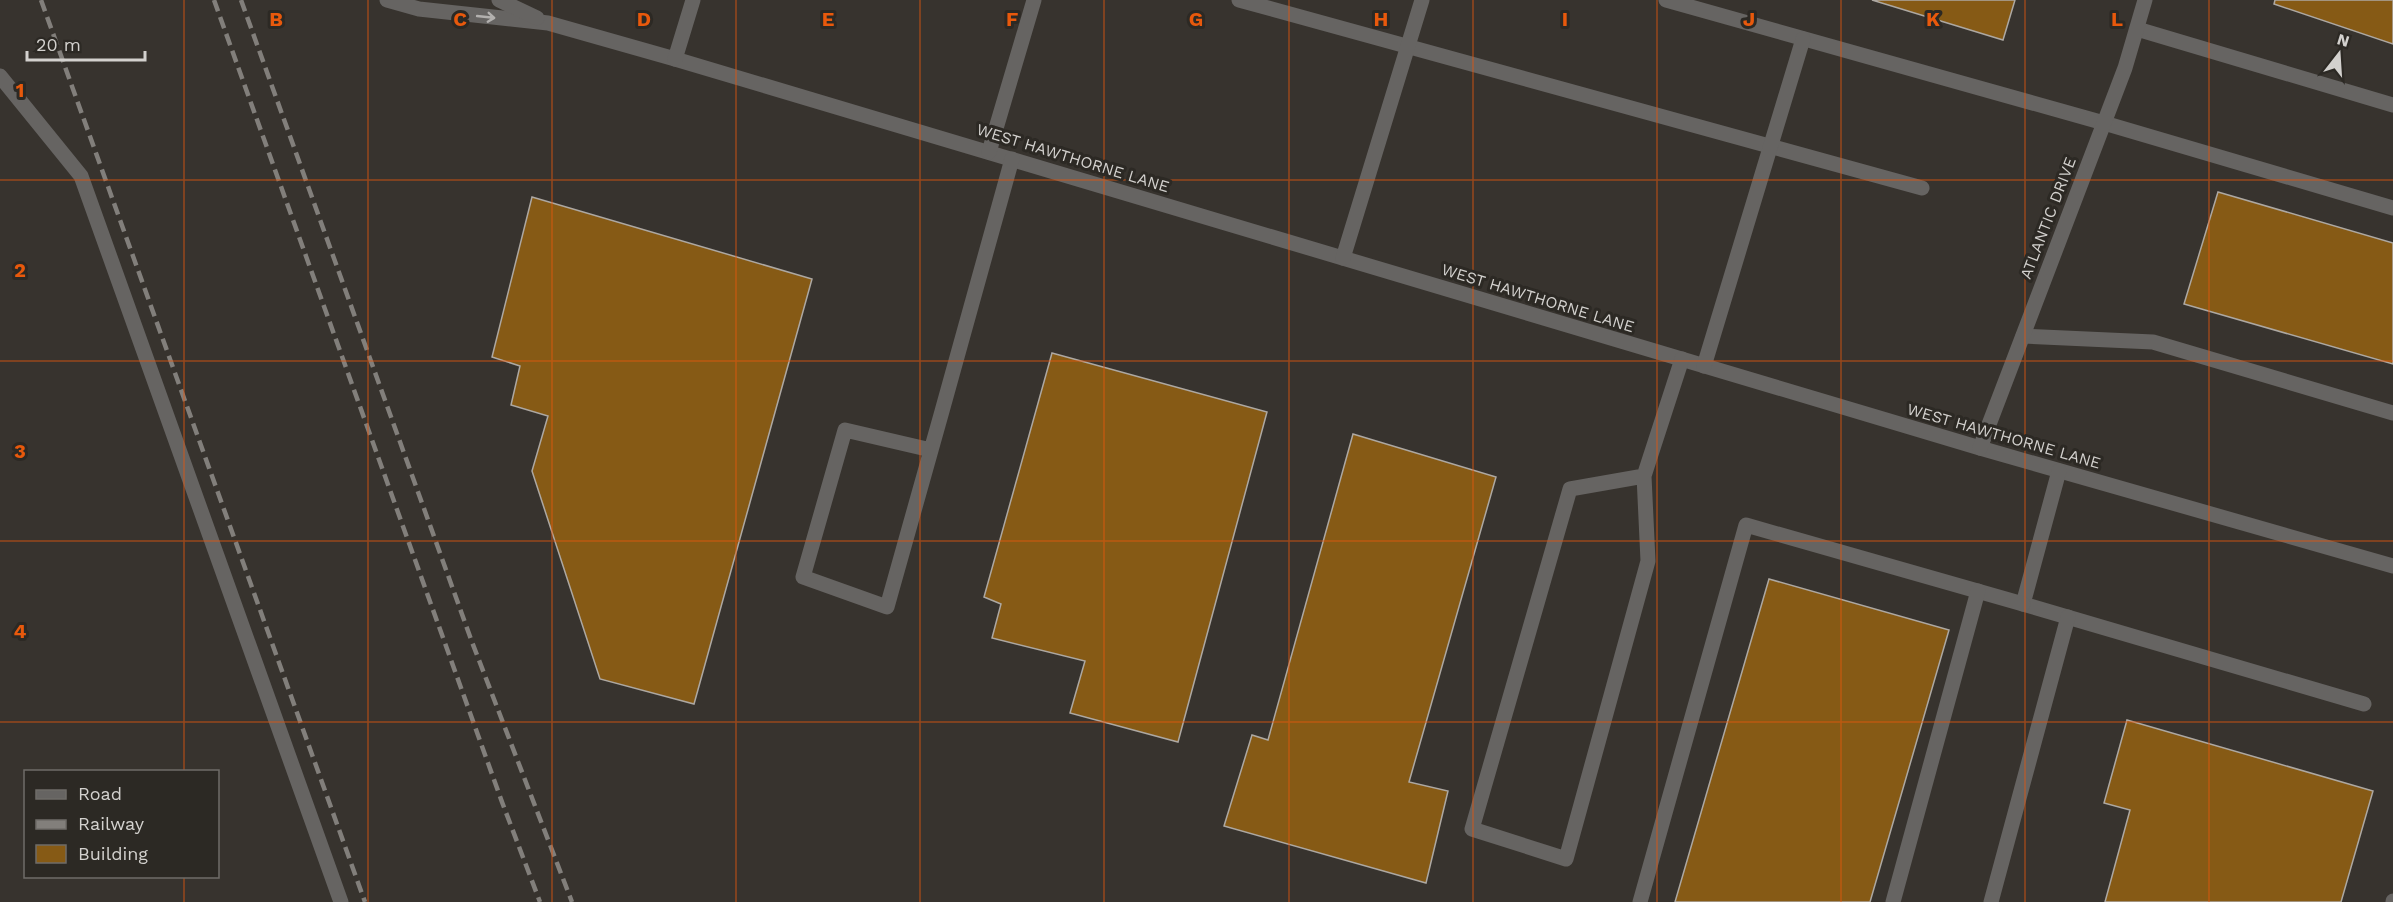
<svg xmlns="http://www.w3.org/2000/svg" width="2393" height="902" font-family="'Work Sans',sans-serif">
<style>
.building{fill:#865a15;stroke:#ada8a2;stroke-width:1.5}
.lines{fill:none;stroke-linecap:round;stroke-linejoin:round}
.minor{stroke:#666462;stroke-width:15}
.rail{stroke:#827f7b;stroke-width:4.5;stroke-dasharray:12 6;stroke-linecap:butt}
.oneway{stroke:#b2b0ae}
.grid{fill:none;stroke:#e8590c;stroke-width:1.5;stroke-opacity:0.55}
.labels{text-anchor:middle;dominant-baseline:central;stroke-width:6;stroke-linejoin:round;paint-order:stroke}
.street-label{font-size:16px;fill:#d3d1ce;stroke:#2c2924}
.grid-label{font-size:20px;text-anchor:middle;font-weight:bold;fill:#e8590c;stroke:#2c2924;stroke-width:6;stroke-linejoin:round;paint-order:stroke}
</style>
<rect width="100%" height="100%" fill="#37332e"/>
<!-- building -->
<g class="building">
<path d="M1872,0H2015L2003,40Z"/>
<path d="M2275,0H2393V44L2274,4Z"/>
<path d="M2218,192L2393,243V364L2184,304Z"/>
<path d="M532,197L812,279L694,704L600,679L532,471L548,416L511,405L520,366L492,357Z"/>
<path d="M1052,353L1267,412L1178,742L1070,713L1085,661L992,638L1001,604L984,597Z"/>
<path d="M1353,434L1496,477L1409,782L1448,791L1426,883L1224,826L1252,735L1268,740Z"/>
<path d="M1769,579L1949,630L1870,902H1675Z"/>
<path d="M2127,720L2373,791L2341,902H2105L2130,810L2104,803Z"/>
</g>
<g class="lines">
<!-- minor -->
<g class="minor">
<path d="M387,0L419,9L548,23L675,59L1980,448L2393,566"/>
<path d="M499,0L537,18"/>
<path d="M1239,0L1922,188"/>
<path d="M1666,0L2104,123L2393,208"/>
<path d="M2137,29L2393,105"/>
<path d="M675,59L693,0"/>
<path d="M0,76L81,176L341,902"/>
<path d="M989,152L1034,0"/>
<path d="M1343,258L1422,0"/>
<path d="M2023,336L2153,342L2393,413"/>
<path d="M1704,366L1803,39"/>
<path d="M1980,448L2125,68L2145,0"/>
<path d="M931,450L845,430L803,577L887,607C929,458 971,308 1012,159"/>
<path d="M2059,471L2023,604L2364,704"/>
<path d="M1644,476L1570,489L1472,829L1566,859L1648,561L1644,476L1682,359"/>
<path d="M1640,902L1746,525L2023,604"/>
<path d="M1893,902L1978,591"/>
<path d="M1991,902L2068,617"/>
<path d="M2393,902V901"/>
</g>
<!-- rail -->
<g class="rail">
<path d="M41,0L365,902"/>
<path d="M214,0L502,802L540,902"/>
<path d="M241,0L472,642L572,902"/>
</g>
</g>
<!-- one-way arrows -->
<defs><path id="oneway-shaft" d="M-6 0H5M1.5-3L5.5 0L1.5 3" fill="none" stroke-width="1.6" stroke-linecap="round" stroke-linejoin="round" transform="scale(1.5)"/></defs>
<use class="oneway" href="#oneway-shaft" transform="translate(486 17) rotate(6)"/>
<!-- grid -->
<path class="grid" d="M184,0V772M368,0V902M552,0V902M736,0V902M920,0V902M1104,0V902M1289,0V902M1473,0V902M1657,0V902M1841,0V902M2025,0V902M2209,0V902M0,180H2393M0,361H2393M0,541H2393M0,722H2393M184,876V902"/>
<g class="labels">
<!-- street labels -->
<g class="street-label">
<text transform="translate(1073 158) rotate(17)">WEST HAWTHORNE LANE</text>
<text transform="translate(2048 218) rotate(-69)">ATLANTIC DRIVE</text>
<text transform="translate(1538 298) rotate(17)">WEST HAWTHORNE LANE</text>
<text transform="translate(2004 436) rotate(16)">WEST HAWTHORNE LANE</text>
</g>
</g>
<g class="grid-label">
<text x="276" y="26">B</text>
<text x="460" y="26">C</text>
<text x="644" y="26">D</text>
<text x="828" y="26">E</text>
<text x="1012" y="26">F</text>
<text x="1196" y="26">G</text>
<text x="1381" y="26">H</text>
<text x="1565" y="26">I</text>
<text x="1749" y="26">J</text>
<text x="1933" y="26">K</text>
<text x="2117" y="26">L</text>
<text x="20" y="97">1</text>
<text x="20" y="277">2</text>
<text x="20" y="458">3</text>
<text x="20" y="638">4</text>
</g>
<!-- legend -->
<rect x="24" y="770" width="195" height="108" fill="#2c2924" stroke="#6f6c68" stroke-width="1.5"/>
<rect x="36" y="790" width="30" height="9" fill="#666462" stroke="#6f6c68" stroke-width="1.5"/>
<text x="78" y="800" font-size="18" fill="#d3d1ce">Road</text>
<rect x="36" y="820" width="30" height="9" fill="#827f7b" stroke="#6f6c68" stroke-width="1.5"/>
<text x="78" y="830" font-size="18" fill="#d3d1ce">Railway</text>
<rect x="36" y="845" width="30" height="18" fill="#865a15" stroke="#6f6c68" stroke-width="1.5"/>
<text x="78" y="860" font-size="18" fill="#d3d1ce">Building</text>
<!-- north arrow -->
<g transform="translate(2339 54) rotate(17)" stroke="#2c2924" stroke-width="4.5" paint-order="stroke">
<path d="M0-4.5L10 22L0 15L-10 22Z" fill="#d3d1ce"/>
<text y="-9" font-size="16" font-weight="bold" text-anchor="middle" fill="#d3d1ce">N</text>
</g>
<!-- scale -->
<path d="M27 51v9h118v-9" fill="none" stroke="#d3d1ce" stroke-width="3"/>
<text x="36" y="51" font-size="18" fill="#d3d1ce" stroke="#2c2924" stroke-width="4.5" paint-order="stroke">20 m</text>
</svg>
